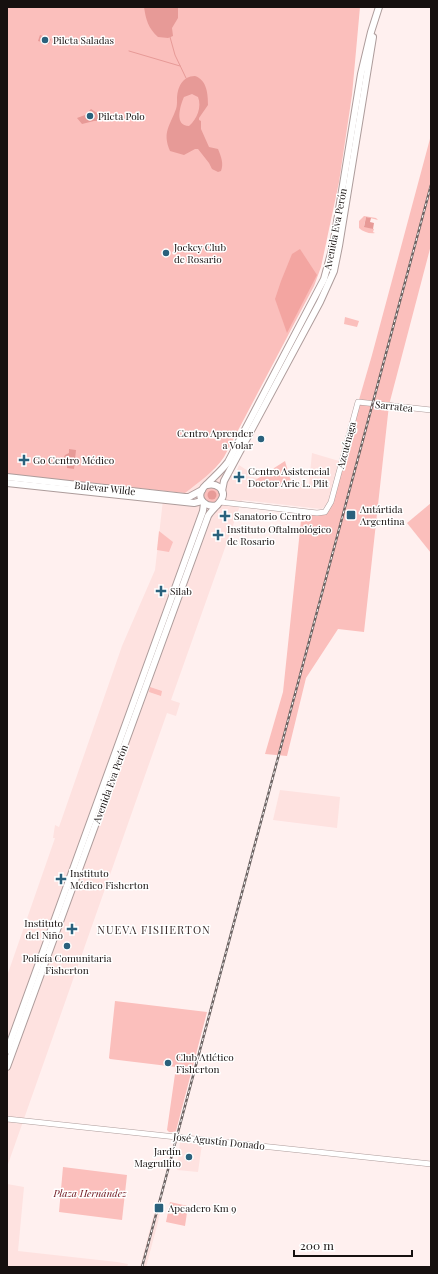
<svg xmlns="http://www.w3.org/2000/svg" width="438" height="1274" font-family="'Playfair Display',serif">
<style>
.built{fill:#fee2e0}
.green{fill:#fbbfbc}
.forest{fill:#f3a5a1}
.water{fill:#e79a97;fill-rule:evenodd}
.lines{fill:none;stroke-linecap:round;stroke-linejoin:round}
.stream{stroke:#e79a97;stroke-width:1}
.minor-casing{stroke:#ad9c9b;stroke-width:6}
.major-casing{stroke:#ad9c9b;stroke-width:8}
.minor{stroke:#fff;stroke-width:5}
.major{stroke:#fff;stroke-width:6}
.rail-casing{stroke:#6c6362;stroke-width:2.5}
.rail{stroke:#fff;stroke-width:1;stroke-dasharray:3;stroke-linecap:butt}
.poi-dot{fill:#2a617c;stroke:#fff;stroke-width:1.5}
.labels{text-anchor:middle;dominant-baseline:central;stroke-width:3;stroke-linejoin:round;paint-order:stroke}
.poi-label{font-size:10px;fill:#16100f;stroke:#fff;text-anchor:start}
.street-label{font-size:10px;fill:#16100f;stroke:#fff}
.park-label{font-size:10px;font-style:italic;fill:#6b1018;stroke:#fff}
.neighbourhood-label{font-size:11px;letter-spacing:1px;fill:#352726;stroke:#fff}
</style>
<rect width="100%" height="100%" fill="#fff0ef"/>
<!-- built -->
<g class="built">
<path d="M312,453L339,461L328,505L321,509L242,500L171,700L180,703L176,716L167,713L7,1167V976L55,838H53L55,825L59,827L122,646L155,570L163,500L213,471L235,475L239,465L251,473L246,476L290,484H309Z"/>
<path d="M280,790L340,797L337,828L273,820Z"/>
<path d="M180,1142L202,1144L198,1172L177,1170Z"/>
<path d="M7,1184L24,1187L18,1251L117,1262L128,1264L127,1267H7Z"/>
<path d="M156,1206L161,1207L158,1222L146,1267H140Z"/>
</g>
<!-- green -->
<g class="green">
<path d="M7,7H360L352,95L339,182L321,267L314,286L224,457C214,472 199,482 185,493L7,475Z"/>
<path d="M431,135V245L389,405L364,632L338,629L306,678L287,756L265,754L283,692L302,511L327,510L372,355Z"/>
<path d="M364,216L376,218L378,220L366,217L364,226L374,229L373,232L375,233C370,234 363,232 359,228V221Z"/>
<path d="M345,317L359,321L357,327L344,324Z"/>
<path d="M285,461L292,485L254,481Z"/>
<path d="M205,486L220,488V502L207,506L200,493Z"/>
<path d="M431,503V553L407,523Z"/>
<path d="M159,531L173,542L169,552L157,550Z"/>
<path d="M150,687L162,691L161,696L149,692Z"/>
<path d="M115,1001L207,1012L176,1131L174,1132H169L167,1130L176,1067L110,1059L109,1058Z"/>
<path d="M63,1167L127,1175L122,1220L59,1212Z"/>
<path d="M170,1202L188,1206L185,1226L166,1222Z"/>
</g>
<!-- forest -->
<path class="forest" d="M300,249L317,275L287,333L275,299L281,281L292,254Z"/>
<!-- water -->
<g class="water">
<path d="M144,7H178V18L172,28L173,36L168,38L158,37C148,28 146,20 144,7Z"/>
<path d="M40,35L51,39L49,44L38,41Z"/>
<path d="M195,76C207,80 208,94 208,105L199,118V120L201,121V129L209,147L218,149C221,156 224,164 221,171L218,172L212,169L209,163L198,149H195L184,155L170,151C162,132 170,126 176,109C177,106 177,103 177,100C177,88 182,76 195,76ZM192,94L198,97C202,107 197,119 189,126C174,126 180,106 184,97Z"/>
<path d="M91,109L100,115V121H94L82,124L77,118L85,115Z"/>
<path d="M366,217L371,218L370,222L374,223L373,229L364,227Z"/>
<path d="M69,449L76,450L74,469L67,468V463L63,459L65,455L69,453Z"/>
<circle cx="212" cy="495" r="4.5"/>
</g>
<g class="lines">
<!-- stream -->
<g class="stream">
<path d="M170,37L175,55L186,78"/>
<path d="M129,51L180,66"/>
</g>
<defs>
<g id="minor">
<path d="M220,502L317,513L325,512L331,502L358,402L431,410"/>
<path d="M7,1119L431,1164"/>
</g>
<g id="major">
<path d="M7,477L185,497H189L202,490"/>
<path d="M7,483L194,503L202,501"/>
<path d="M222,491L224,481L320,302L334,271L339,246L373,37"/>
<path d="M217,505C207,508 196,500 202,490C203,487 206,485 208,483C215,476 222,470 228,462L324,279L333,246L361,74L371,32L379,7"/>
<path d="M7,1051L203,511L204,503"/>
<path d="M7,1067L208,516C213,507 231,497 219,487C215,484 211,484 207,485"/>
</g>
</defs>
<!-- minor casing -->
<use href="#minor" class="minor-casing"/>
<!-- major casing -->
<use href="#major" class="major-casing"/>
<!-- minor -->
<use href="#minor" class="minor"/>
<!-- major -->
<use href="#major" class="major"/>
<defs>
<path id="rail" d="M142,1267L431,185"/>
</defs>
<!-- rail casing -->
<use href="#rail" class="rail-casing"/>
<!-- rail -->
<use href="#rail" class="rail"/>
</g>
<!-- markers -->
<g class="poi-dot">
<circle cx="45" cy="40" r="4"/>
<circle cx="90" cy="116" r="4"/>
<circle cx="166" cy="253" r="4"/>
<circle cx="261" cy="439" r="4"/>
<path d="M22 454h4v4h4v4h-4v4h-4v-4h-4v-4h4z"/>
<path d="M237 471h4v4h4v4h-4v4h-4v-4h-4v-4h4z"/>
<rect x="346" y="510" width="10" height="10" rx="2"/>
<path d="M223 510h4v4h4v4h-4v4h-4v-4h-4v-4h4z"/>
<path d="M216 529h4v4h4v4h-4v4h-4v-4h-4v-4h4z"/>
<path d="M159 585h4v4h4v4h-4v4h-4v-4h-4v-4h4z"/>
<path d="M59 873h4v4h4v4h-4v4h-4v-4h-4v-4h4z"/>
<path d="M70 923h4v4h4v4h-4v4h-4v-4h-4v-4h4z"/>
<circle cx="67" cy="946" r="4"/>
<circle cx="168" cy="1063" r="4"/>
<circle cx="189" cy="1157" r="4"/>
<rect x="154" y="1203" width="10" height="10" rx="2"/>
</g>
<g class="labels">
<!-- poi labels -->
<g class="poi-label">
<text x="53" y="40">Pileta Saladas</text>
<text x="98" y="116">Pileta Polo</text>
<text x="174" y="247">Jockey Club<tspan x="174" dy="12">de Rosario</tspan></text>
<text x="253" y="433" text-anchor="end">Centro Aprender<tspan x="253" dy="12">a Volar</tspan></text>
<text x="33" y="460">Go Centro Médico</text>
<text x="248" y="471">Centro Asistencial<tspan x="248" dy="12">Doctor Arie L. Plit</tspan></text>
<text x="360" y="509">Antártida<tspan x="360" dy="12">Argentina</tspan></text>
<text x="234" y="516">Sanatorio Centro</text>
<text x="227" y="529">Instituto Oftalmológico<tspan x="227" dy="12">de Rosario</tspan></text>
<text x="170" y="591">Silab</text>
<text x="70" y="873">Instituto<tspan x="70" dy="12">Médico Fisherton</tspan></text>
<text x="63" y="923" text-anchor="end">Instituto<tspan x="63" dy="12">del Niño</tspan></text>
<text x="67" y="958" text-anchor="middle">Policía Comunitaria<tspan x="67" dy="12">Fisherton</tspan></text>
<text x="176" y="1057">Club Atlético<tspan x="176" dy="12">Fisherton</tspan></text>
<text x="181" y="1151" text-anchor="end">Jardín<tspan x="181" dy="12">Magrullito</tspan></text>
<text x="168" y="1208">Apeadero Km 9</text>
</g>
<!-- street labels -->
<g class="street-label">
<text transform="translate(335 229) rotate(-79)">Avenida Eva Perón</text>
<text transform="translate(394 406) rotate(6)">Sarratea</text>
<text transform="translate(346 445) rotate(-75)">Azcuénaga</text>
<text transform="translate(105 488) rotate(6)">Bulevar Wilde</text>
<text transform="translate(110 784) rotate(-70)">Avenida Eva Perón</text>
<text transform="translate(219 1141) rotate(6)">José Agustín Donado</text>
</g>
<!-- park labels -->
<g class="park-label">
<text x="90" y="1193">Plaza Hernández</text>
</g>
<!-- neighbourhood labels -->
<g class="neighbourhood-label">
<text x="154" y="929">NUEVA FISHERTON</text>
</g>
</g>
<!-- border -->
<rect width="438" height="1274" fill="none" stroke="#16100f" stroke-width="16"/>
<!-- scale -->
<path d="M294 1250v6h118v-6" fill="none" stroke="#16100f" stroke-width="2"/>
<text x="300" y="1250" font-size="12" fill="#16100f" stroke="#ffffff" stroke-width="3" paint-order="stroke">200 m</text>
</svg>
